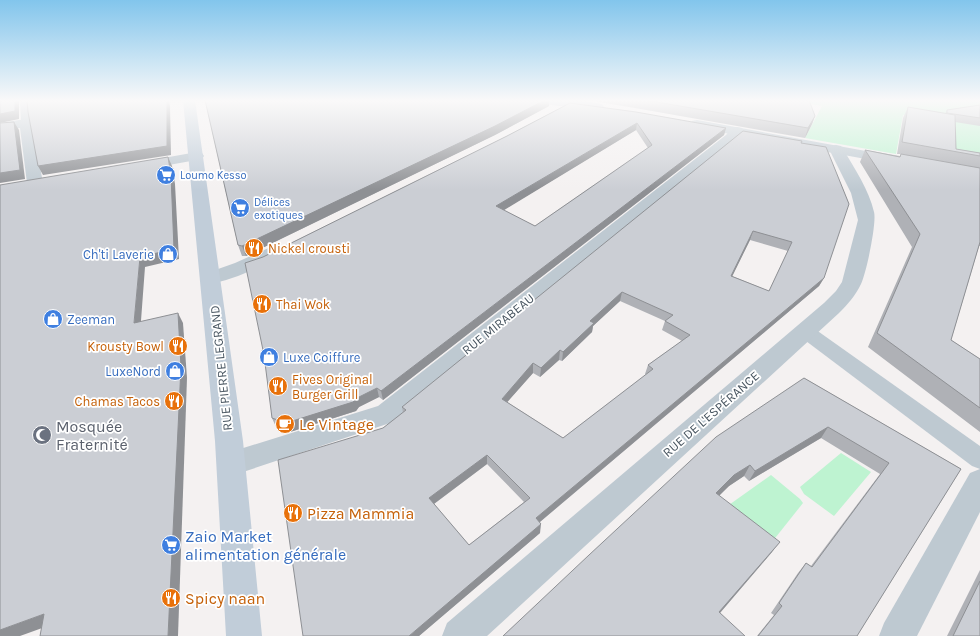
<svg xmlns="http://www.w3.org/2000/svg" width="980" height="636" font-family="Karla,sans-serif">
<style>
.green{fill:#bef3d1}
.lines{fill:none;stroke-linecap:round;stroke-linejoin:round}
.pedestrian{fill:#bec9d1;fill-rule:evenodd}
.minor{fill:#bec9d1;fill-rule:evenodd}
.tertiary{fill:#bec9d1;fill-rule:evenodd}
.secondary{fill:#c1cdd9;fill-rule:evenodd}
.wall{fill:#afb1b6;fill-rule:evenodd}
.shaded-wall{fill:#8e9094}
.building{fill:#cbced4;stroke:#8e9094;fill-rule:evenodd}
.labels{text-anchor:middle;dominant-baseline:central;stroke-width:3.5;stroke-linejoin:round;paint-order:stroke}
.far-shop-label{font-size:11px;fill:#366cbe;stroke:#fff;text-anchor:start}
.food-label{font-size:13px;fill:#c56008;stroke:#fff;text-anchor:start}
.shop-label{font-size:13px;fill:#366cbe;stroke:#fff;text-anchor:end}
.street-label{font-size:13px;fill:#485560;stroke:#fff}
.near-food-label{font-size:16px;fill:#c56008;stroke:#fff;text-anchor:start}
.near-worship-label{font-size:16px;fill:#5b616d;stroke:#fff;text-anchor:start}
.near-shop-label{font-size:16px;fill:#366cbe;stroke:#fff;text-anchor:start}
</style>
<rect width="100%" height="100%" fill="#f4f1f1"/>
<!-- green -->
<g class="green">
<path d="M789,100H980V169L914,117L903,115L896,154L805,138L822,106Z"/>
<path d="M841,453L871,472L834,516L804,494L800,487Z"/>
<path d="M771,475L800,499L803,503L772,542L726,507Z"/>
</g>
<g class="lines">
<!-- pedestrian -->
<g class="pedestrian">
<path d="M20,100H30L31,123L30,125L26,126L21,123Z"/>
<path d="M805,325L812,327L980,446V469L972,466L798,335L796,331L798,327Z"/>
</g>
<!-- minor -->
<g class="minor">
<path d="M26,119L31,120L32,123L43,183L41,186L35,188L29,186L27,183L20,128L0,131V123Z"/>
<path d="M737,127L742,128L744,131L736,141L396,421L231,476L221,473L217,464L221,455L378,406L726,135L732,128Z"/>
<path d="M836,145L841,146L843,149C855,169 869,190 874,212C877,223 866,274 861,284C856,295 847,305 839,313L487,636H442L447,623L824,303L836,291L842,282L858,220L851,193L829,149L831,146Z"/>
<path d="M197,152L202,153L204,156L202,159L141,170L136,169L134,166L136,163L141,162Z"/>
<path d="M273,246L280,248L282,252L280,256C262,265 223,287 204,282L201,278L204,274L235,263Z"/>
<path d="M980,469V512L917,636H879L884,623L970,473Z"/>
</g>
<!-- tertiary -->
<g class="tertiary">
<path d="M538,100C560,100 581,99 602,104L604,107L602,110L598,111L544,104Z"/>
<path d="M697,120L893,156L898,157L900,160L898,163L893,164L692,127L691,124L692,121Z"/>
</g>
<!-- secondary -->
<path class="secondary" d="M183,100H195L243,441L262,636H226L215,441Z"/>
</g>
<!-- wall -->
<g class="wall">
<path d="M205,100H549V106L495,135L246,256H242L238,245Z"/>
<path d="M587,100H809L815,116L812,124L805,138L635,108Z"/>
<path d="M979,100H980V126L955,122L956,149L980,153V246H979L951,340L980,359V432L868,347L912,247L860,162L865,150L900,156L901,154H897L903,118L908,107L945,114L947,110L980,105Z"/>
<path d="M570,103L726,128L724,135L383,400L379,397L359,407L356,411L290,432L276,427L272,418L263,257L507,136ZM636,130L648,148L535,226L503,210Z"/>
<path d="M801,143L824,278L819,286L540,522V533L419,636L383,428L403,413L402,407ZM750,240L788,251L769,291L732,276ZM620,301L665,321L662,330L682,341L648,365L645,374L646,375L563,438L507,402L533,373L540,377L559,360L562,361L592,332L593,326ZM487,464L524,502L469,545L434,504Z"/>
<path d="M804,378L961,469L857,636H757L774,615L771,613L798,573L806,563L811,566L880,474L821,438L749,481L744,476L729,486L719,495L772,552L720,613L503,636Z"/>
<path d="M980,570V636H947Z"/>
</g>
<!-- shaded-wall -->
<g class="shaded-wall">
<path d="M15,100H19V119L0,123V114Z"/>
<path d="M167,100H169L170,106L171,155L43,175L38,166Z"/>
<path d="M545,100H549V106L495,135L246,256L242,246Z"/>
<path d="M815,116L812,124L805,138L808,128Z"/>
<path d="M14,122L19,130L25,179L0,183V173Z"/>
<path d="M637,123L636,130L496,215V206Z"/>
<path d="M726,128L724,135L383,400L381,391Z"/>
<path d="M168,157L172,166L175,184L179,259L145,267L140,334L134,323L140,257Z"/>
<path d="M753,231L750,240L728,285L731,276Z"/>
<path d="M824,278L819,286L535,526L536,518Z"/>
<path d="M622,292L620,301L593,326L592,332L562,361L563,352L590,321Z"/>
<path d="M178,313L183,323L187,378L178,636H168Z"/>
<path d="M560,350L559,360L540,377L541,368Z"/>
<path d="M533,363V373L502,408V399Z"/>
<path d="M377,388L379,397L359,407L356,411L290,432L286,423L357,398Z"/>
<path d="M828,427L821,438L749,481L755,471Z"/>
<path d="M487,455V464L431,506L429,498Z"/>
<path d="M750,465L744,476L729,486L711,504L716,493L734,475Z"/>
<path d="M541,524L540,533L419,636H409Z"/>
<path d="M780,542L772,552L713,621L719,612Z"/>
<path d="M44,614L56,623L20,636H0V630Z"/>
</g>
<!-- building -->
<g class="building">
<path d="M0,100H15V111L0,114Z"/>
<path d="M27,100H167V146L38,166L28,112Z"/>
<path d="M205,100H545L495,126L242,246L238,245Z"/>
<path d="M645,100H809L815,116L808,128Z"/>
<path d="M570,103L636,112L726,128L381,391L377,388L357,398L353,402L286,423L272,418L264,355L245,263L263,257L507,136ZM637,123L652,145L535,226L496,206Z"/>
<path d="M980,105V118L947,113V110Z"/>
<path d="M908,107L955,115L956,149L980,153V156L902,142Z"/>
<path d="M14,122L20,170L0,173V123Z"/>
<path d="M743,131L802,141L801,143L826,147L849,204L824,278L536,518L541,524L409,636H303L278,460L383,428L406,410L402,407ZM753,231L792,242L769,291L731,276ZM622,292L673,315L665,321L690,335L648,365L653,369L563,438L502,399L533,363L541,368L560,350L563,352L594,323L590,321ZM487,455L530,498L469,545L429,498Z"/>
<path d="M865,150L900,157L901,154L980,168V242L951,340L980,359V408L877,333L920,234Z"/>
<path d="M168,157L171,175L174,249L140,257L134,323L178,313L181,367L168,636H40L44,614L0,630V185Z"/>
<path d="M804,378L961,469L857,636H758L782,606L779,603L806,563L812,567L889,463L828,427L755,471L750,465L734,475L716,493L780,542L719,612L745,636H503L589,555L716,437Z"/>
<path d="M980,581V636H953Z"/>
</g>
<!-- sky -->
<linearGradient id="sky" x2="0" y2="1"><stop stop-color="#82c5ec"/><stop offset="0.53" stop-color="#faf9f9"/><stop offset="1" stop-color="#faf9f9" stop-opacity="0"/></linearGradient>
<rect width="980" height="190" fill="url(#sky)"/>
<!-- icons -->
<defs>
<symbol id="supermarket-disc" viewBox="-11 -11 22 22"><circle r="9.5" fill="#3f7fe0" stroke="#fff"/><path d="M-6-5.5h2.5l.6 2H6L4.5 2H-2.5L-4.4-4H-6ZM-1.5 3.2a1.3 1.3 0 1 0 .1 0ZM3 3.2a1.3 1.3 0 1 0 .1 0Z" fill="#fff"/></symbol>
<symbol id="restaurant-disc" viewBox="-11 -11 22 22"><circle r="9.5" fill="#e8710a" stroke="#fff"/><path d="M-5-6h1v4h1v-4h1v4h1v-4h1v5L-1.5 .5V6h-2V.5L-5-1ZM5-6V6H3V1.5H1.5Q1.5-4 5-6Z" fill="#fff"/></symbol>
<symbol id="shop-disc" viewBox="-11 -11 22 22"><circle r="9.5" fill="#3f7fe0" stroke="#fff"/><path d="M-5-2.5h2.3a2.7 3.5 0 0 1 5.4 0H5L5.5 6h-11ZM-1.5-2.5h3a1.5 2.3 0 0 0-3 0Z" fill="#fff"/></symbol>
<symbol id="cafe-disc" viewBox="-11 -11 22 22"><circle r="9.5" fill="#e8710a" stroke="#fff"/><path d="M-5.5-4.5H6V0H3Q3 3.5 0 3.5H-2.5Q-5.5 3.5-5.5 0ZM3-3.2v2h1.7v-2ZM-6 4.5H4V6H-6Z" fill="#fff"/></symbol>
<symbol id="mosque-disc" viewBox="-11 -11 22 22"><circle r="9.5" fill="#6b7280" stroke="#fff"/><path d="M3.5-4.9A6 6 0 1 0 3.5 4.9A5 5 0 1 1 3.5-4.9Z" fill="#fff"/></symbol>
</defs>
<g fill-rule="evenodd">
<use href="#supermarket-disc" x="155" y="164" width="22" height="22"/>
<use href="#supermarket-disc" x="229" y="197" width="22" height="22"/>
<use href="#restaurant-disc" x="243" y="237" width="22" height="22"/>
<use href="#shop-disc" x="157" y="243" width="22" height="22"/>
<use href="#restaurant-disc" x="251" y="293" width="22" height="22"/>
<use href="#shop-disc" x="42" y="308" width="22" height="22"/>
<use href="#restaurant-disc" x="167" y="335" width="22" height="22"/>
<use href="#shop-disc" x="258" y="346" width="22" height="22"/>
<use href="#shop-disc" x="164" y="360" width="22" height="22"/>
<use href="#restaurant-disc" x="267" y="375" width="22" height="22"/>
<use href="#restaurant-disc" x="163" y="390" width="22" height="22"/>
<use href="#cafe-disc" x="274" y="413" width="22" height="22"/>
<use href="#mosque-disc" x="31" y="424" width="22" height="22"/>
<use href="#restaurant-disc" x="282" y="502" width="22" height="22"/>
<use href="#supermarket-disc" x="160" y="534" width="22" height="22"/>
<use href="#restaurant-disc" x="160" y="587" width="22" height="22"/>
</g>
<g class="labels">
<!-- far-shop labels -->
<g class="far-shop-label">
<text x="180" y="175">Loumo Kesso</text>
<text x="254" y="202">Délices<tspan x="254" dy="13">exotiques</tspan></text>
</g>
<!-- food labels -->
<g class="food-label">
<text x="268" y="248">Nickel crousti</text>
<text x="276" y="304">Thai Wok</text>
<text x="164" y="346" text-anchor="end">Krousty Bowl</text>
<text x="292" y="379">Fives Original<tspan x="292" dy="15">Burger Grill</tspan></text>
<text x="160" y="401" text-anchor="end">Chamas Tacos</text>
</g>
<!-- shop labels -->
<g class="shop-label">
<text x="154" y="254">Ch'ti Laverie</text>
<text x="67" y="319" text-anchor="start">Zeeman</text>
<text x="283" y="357" text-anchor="start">Luxe Coiffure</text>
<text x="161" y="371">LuxeNord</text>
</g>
<!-- street labels -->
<g class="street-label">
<text transform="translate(498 324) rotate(-39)">RUE MIRABEAU</text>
<text transform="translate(221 368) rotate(-96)">RUE PIERRE LEGRAND</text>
<text transform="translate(711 414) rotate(-41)">RUE DE L'ESPÉRANCE</text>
</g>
<!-- near-food labels -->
<g class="near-food-label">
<text x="299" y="424">Le Vintage</text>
<text x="307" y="513">Pizza Mammia</text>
<text x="185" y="598">Spicy naan</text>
</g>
<!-- near-worship labels -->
<g class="near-worship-label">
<text x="56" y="426">Mosquée<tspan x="56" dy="18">Fraternité</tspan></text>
</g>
<!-- near-shop labels -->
<g class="near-shop-label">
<text x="185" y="536">Zaio Market<tspan x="185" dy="18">alimentation générale</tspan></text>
</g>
</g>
</svg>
